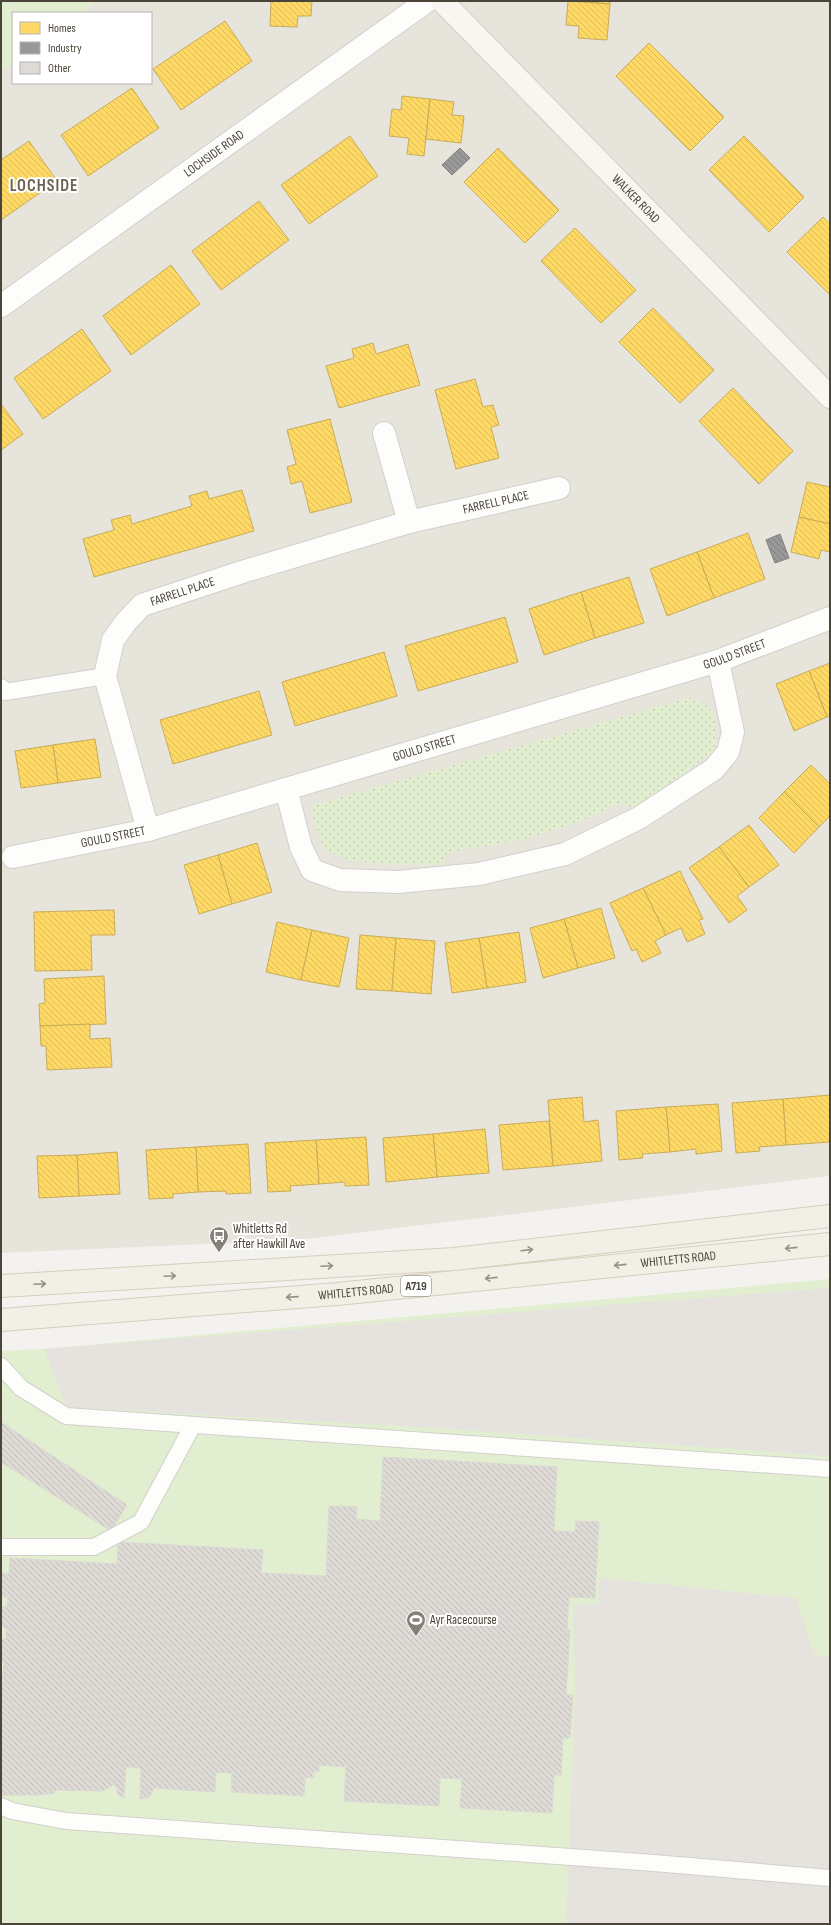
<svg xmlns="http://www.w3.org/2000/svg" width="831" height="1925" font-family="'Sofia Sans Condensed',sans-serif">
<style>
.residential{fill:#e7e4dc;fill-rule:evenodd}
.grass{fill:url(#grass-dots)}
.green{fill:#e1eecf}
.parking{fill:#e6e3df}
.homes{fill:url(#homes-back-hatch);stroke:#c9ac58}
.industry{fill:url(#industry-back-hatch);stroke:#82807c}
.building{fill:url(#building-back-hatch);stroke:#dcd9d4}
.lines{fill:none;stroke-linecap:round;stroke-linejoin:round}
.lane-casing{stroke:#d2d0cb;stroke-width:18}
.street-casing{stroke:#d2d0cb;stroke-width:24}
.secondary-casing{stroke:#d3cfc5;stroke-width:24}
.primary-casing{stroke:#d6cebb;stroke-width:24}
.lane{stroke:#fdfdfc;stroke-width:16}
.street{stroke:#fdfdfc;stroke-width:22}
.secondary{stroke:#f7f6f1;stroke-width:22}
.primary{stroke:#f2efe6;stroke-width:22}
.oneway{stroke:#969187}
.labels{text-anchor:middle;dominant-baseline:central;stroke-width:4;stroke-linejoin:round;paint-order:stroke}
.shield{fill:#fff;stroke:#817c74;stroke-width:1}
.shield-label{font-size:12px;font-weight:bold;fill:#4b4439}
.street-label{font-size:13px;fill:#4b4439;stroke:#fff}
.poi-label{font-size:13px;fill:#4b4439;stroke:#fff;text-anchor:start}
.district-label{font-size:17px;font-weight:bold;letter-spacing:1px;fill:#6e6250;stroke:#fff}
</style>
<defs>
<pattern id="grass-dots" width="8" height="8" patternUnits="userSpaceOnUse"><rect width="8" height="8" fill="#e1eecf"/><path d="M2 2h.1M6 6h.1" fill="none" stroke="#c3cdb2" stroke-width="1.8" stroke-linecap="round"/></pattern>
<pattern id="homes-back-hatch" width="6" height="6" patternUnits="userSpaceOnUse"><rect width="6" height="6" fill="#ffd966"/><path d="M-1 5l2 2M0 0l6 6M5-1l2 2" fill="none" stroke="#dcbb59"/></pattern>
<pattern id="industry-back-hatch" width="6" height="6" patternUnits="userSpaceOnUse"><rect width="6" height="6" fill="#999"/><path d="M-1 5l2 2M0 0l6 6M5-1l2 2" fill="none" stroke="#7f7e7e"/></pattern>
<pattern id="building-back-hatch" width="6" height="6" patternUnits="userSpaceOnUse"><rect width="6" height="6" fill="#dedbd6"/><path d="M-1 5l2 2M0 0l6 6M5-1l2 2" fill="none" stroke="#c0bdb8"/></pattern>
</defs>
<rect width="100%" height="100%" fill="#f4f2ee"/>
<!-- residential -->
<path class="residential" d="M1,1H830V1176L297,1240L1,1253ZM13,13H151V83H13Z"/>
<!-- grass -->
<path class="grass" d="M688,698C692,699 696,700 700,701C718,709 718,736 714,752L634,808L618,803C564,833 510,843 450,852L441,865L386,864L349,860L324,849L312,814L314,805Z"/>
<!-- green -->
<g class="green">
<path d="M1,1H97L81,13H13V63L1,72Z"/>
<path d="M830,1279V1924H1V1351L44,1349Z"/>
</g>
<!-- parking -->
<g class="parking">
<path d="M830,1288V1456L434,1428L66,1407L44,1349Z"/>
<path d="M599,1578L796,1598L814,1654L830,1657V1924H566L575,1695L573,1604H598Z"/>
</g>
<!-- homes -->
<g class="homes">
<path d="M271,1H312L311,16H298L297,27L270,26Z"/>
<path d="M568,1L610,4L607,40L578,38L579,26L566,25Z"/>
<path d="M578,1H610V4Z"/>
<path d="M225,21L252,61L181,110L153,69Z"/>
<path d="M649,43L724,117L690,151L616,76Z"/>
<path d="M132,88L159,128L88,176L61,135Z"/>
<path d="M402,96L430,99L424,156L407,154L409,138L389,136L392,109L401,110Z"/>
<path d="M430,99L454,102L452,115L464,116L461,143L426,139Z"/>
<path d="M350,136L378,176L309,224L281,185Z"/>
<path d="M744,136L804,197L769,232L709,170Z"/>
<path d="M29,141L57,181L1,220V160Z"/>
<path d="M498,148L559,210L525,243L464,182Z"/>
<path d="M259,201L289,240L221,290L192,251Z"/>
<path d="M823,217L830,224V295L787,252Z"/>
<path d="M575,228L636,290L601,323L541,261Z"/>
<path d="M171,265L200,304L131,355L103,316Z"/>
<path d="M653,308L714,370L680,403L619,342Z"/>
<path d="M82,329L111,371L43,419L14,378Z"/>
<path d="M373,343L376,354L408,344L420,385L339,408L326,366L354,358L352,349Z"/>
<path d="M475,379L483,407L493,405L499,425L491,427L499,458L456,469L435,390Z"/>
<path d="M733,388L793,451L759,484L699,421Z"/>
<path d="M1,404L23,434L1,450Z"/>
<path d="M330,419L352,502L310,513L302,481L291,484L287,467L296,464L287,430Z"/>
<path d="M807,482L830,487V524L799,517Z"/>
<path d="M242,490L254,531L94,577L83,539L114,530L111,520L130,515L132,524L192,506L189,496L207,491L209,499Z"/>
<path d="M799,517L830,524V552L821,550L819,559L791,552Z"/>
<path d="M748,533L765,579L714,598L697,552Z"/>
<path d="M697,552L714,598L667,616L650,569Z"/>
<path d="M629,577L644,623L595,638L581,592Z"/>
<path d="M581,592L595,638L544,655L529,609Z"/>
<path d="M505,617L518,662L418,691L405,646Z"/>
<path d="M384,652L397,696L295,726L282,682Z"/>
<path d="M830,663V716L827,717L809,671Z"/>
<path d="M809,671L827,717L794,731L776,684Z"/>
<path d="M259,691L272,735L173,764L160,720Z"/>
<path d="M95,739L101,777L58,783L53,745Z"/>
<path d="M53,745L58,783L21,788L15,751Z"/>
<path d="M811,765L830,784V816L819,827L784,792Z"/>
<path d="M784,792L819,827L794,853L759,818Z"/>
<path d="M749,825L779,865L749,887L719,847Z"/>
<path d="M257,843L272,892L232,904L218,855Z"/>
<path d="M719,847L749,887L737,896L747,910L729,923L689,868Z"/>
<path d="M218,855L232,904L199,914L184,865Z"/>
<path d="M680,871L703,919L699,920L705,934L687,942L681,928L666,935L643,888Z"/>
<path d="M643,888L666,935L655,941L661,953L642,962L636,949L632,951L610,903Z"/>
<path d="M601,908L615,958L578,968L564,919Z"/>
<path d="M114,910L115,935H91L92,970L35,971L34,912Z"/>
<path d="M564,919L578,968L543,978L530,928Z"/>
<path d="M277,922L312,930L301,980L266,972Z"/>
<path d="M312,930L349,938L339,987L301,980Z"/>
<path d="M519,932L526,982L487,988L479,938Z"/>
<path d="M360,935L396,938L392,991L356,989Z"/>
<path d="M396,938L435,941L431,994L392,991Z"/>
<path d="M479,938L487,988L452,993L445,943Z"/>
<path d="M104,976L106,1024L40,1026L39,1004L45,1003L44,979Z"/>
<path d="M90,1024V1039L110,1038L112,1067L47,1070L46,1046H41L40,1026Z"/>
<path d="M830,1095V1142L786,1145L783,1099Z"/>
<path d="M582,1097L584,1122L598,1120L602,1161L553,1166L548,1100Z"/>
<path d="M783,1099L786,1145L759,1147L760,1151L736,1153L732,1103Z"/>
<path d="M718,1104L722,1151L696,1154V1149L670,1152L666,1107Z"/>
<path d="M666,1107L670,1152L642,1154L643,1158L619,1160L616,1111Z"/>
<path d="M549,1121L553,1166L503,1170L499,1125Z"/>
<path d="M485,1129L489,1173L437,1177L433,1134Z"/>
<path d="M433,1134L437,1177L386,1182L383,1138Z"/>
<path d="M366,1137L369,1185L345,1186V1182L319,1184L316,1140Z"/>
<path d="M316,1140L319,1184L290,1186L291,1191L268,1192L265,1143Z"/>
<path d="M248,1144L251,1193L226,1194V1191L198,1192L196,1147Z"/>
<path d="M196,1147L198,1192L173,1194V1198L149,1199L146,1150Z"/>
<path d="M117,1152L120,1194L79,1196L77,1155Z"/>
<path d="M77,1155L79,1196L39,1198L37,1156Z"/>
</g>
<!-- industry -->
<g class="industry">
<path d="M460,148L470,158L452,175L442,165Z"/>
<path d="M780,534L789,558L775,563L766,540Z"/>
</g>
<!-- building -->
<g class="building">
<path d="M1,1422L127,1505L111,1531L1,1462Z"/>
<path d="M383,1457L557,1467L554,1531L575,1532L576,1521L599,1522L595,1598L569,1597L567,1630H570L566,1695H573L570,1738H563L561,1775H554L552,1813L460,1808L462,1779L440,1778L439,1806L344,1801L346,1767L319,1765V1772H313V1778L305,1777L304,1796L231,1792L232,1773L216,1772L215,1792L154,1788L151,1795L147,1798L140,1799L141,1768L126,1767L124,1798L118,1794L115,1784L103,1791L56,1790L54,1793L40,1795H1V1694L4,1662H1V1639H6V1627H1V1607H7L8,1597H1V1593L2,1573L9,1574L10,1558L117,1564L118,1542L263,1550L261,1573L326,1576L329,1506L357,1507L356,1519L380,1521Z"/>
</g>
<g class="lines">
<defs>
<g id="lane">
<path d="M1,687L5,692L105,676"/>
<path d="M1,1366L21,1388L66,1416L830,1469"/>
<path d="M1,1547H94L141,1522L193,1425"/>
<path d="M1,1806L12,1811L66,1821L654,1863L830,1878"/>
</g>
<g id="street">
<path id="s1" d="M1,306L427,1"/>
<path d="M384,433L409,522"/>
<path d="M286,789L301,847L312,870L340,880L398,882L479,874L565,854L639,818L714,769L728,752L733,732L718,661"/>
<path id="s2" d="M148,830L105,676L113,640L126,622L142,605L242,572L409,522L559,488"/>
<path id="s3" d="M13,857L148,830L718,661L830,618"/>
</g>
<g id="secondary">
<path id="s4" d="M442,1L830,397"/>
</g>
<g id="primary">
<path d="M1,1286L454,1259L830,1216"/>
<path id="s5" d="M1,1320L337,1294L830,1244"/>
</g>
</defs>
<!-- lane casing -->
<use href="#lane" class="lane-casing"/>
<!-- street casing -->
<use href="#street" class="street-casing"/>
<!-- secondary casing -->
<use href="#secondary" class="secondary-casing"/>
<!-- primary casing -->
<use href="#primary" class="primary-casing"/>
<!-- lane -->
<use href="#lane" class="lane"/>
<!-- street -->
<use href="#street" class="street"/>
<!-- secondary -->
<use href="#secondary" class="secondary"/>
<!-- primary -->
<use href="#primary" class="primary"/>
</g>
<!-- one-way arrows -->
<defs><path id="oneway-shaft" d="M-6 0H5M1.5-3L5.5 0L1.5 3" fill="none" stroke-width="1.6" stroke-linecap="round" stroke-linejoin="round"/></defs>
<g class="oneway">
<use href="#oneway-shaft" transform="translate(791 1248) rotate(174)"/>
<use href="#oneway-shaft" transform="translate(527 1250) rotate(-7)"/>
<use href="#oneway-shaft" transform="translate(620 1265) rotate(174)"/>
<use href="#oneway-shaft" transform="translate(327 1266) rotate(-3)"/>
<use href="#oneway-shaft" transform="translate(170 1276) rotate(-3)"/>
<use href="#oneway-shaft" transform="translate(491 1278) rotate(174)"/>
<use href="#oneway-shaft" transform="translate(40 1284) rotate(-3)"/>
<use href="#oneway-shaft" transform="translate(292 1297) rotate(176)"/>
</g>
<!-- icons -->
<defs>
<symbol id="bus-pin" viewBox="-11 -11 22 30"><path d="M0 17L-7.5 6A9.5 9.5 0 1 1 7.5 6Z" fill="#868178" stroke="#fff"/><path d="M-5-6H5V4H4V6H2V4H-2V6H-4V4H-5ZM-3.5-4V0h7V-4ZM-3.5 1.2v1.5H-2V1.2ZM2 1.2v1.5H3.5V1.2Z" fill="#fff"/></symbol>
<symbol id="stadium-pin" viewBox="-11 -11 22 30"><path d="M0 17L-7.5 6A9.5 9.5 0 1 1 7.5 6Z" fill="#868178" stroke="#fff"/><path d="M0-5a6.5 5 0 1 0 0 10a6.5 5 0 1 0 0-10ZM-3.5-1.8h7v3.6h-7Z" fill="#fff"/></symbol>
</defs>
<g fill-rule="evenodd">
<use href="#bus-pin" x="208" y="1225" width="22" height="30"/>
<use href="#stadium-pin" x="405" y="1609" width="22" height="30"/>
</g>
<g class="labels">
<!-- shield labels -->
<rect class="shield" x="401" y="1276" width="30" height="20" rx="3"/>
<g class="shield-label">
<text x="416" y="1286">A719</text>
</g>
<!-- street labels -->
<g class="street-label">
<text stroke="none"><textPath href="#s1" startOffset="262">LOCHSIDE ROAD</textPath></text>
<text stroke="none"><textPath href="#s4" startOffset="277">WALKER ROAD</textPath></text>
<text stroke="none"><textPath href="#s2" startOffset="611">FARRELL PLACE</textPath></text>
<text stroke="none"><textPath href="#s2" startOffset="285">FARRELL PLACE</textPath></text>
<text stroke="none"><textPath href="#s3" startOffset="750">GOULD STREET</textPath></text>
<text stroke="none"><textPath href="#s3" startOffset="426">GOULD STREET</textPath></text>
<text stroke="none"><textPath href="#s3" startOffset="102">GOULD STREET</textPath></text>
<text stroke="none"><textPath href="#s5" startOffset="680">WHITLETTS ROAD</textPath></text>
<text stroke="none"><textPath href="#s5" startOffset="356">WHITLETTS ROAD</textPath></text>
</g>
<!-- poi labels -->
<g class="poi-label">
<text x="233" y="1229">Whitletts Rd<tspan x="233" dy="15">after Hawkill Ave</tspan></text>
<text x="430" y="1620">Ayr Racecourse</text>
</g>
<!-- district labels -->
<g class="district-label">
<text x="44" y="186">LOCHSIDE</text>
</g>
</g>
<!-- border -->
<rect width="831" height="1925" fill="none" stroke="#4b4439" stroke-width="4"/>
<!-- legend -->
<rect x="12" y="12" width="140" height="72" fill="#ffffff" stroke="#b7b4b0"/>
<rect x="20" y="22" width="20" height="12" fill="#ffd966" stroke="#b7b4b0"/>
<text x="48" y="32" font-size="12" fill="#4b4439">Homes</text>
<rect x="20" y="42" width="20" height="12" fill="#999999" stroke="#b7b4b0"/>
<text x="48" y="52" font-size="12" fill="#4b4439">Industry</text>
<rect x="20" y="62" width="20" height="12" fill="#dedbd6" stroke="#b7b4b0"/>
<text x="48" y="72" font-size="12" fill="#4b4439">Other</text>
</svg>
